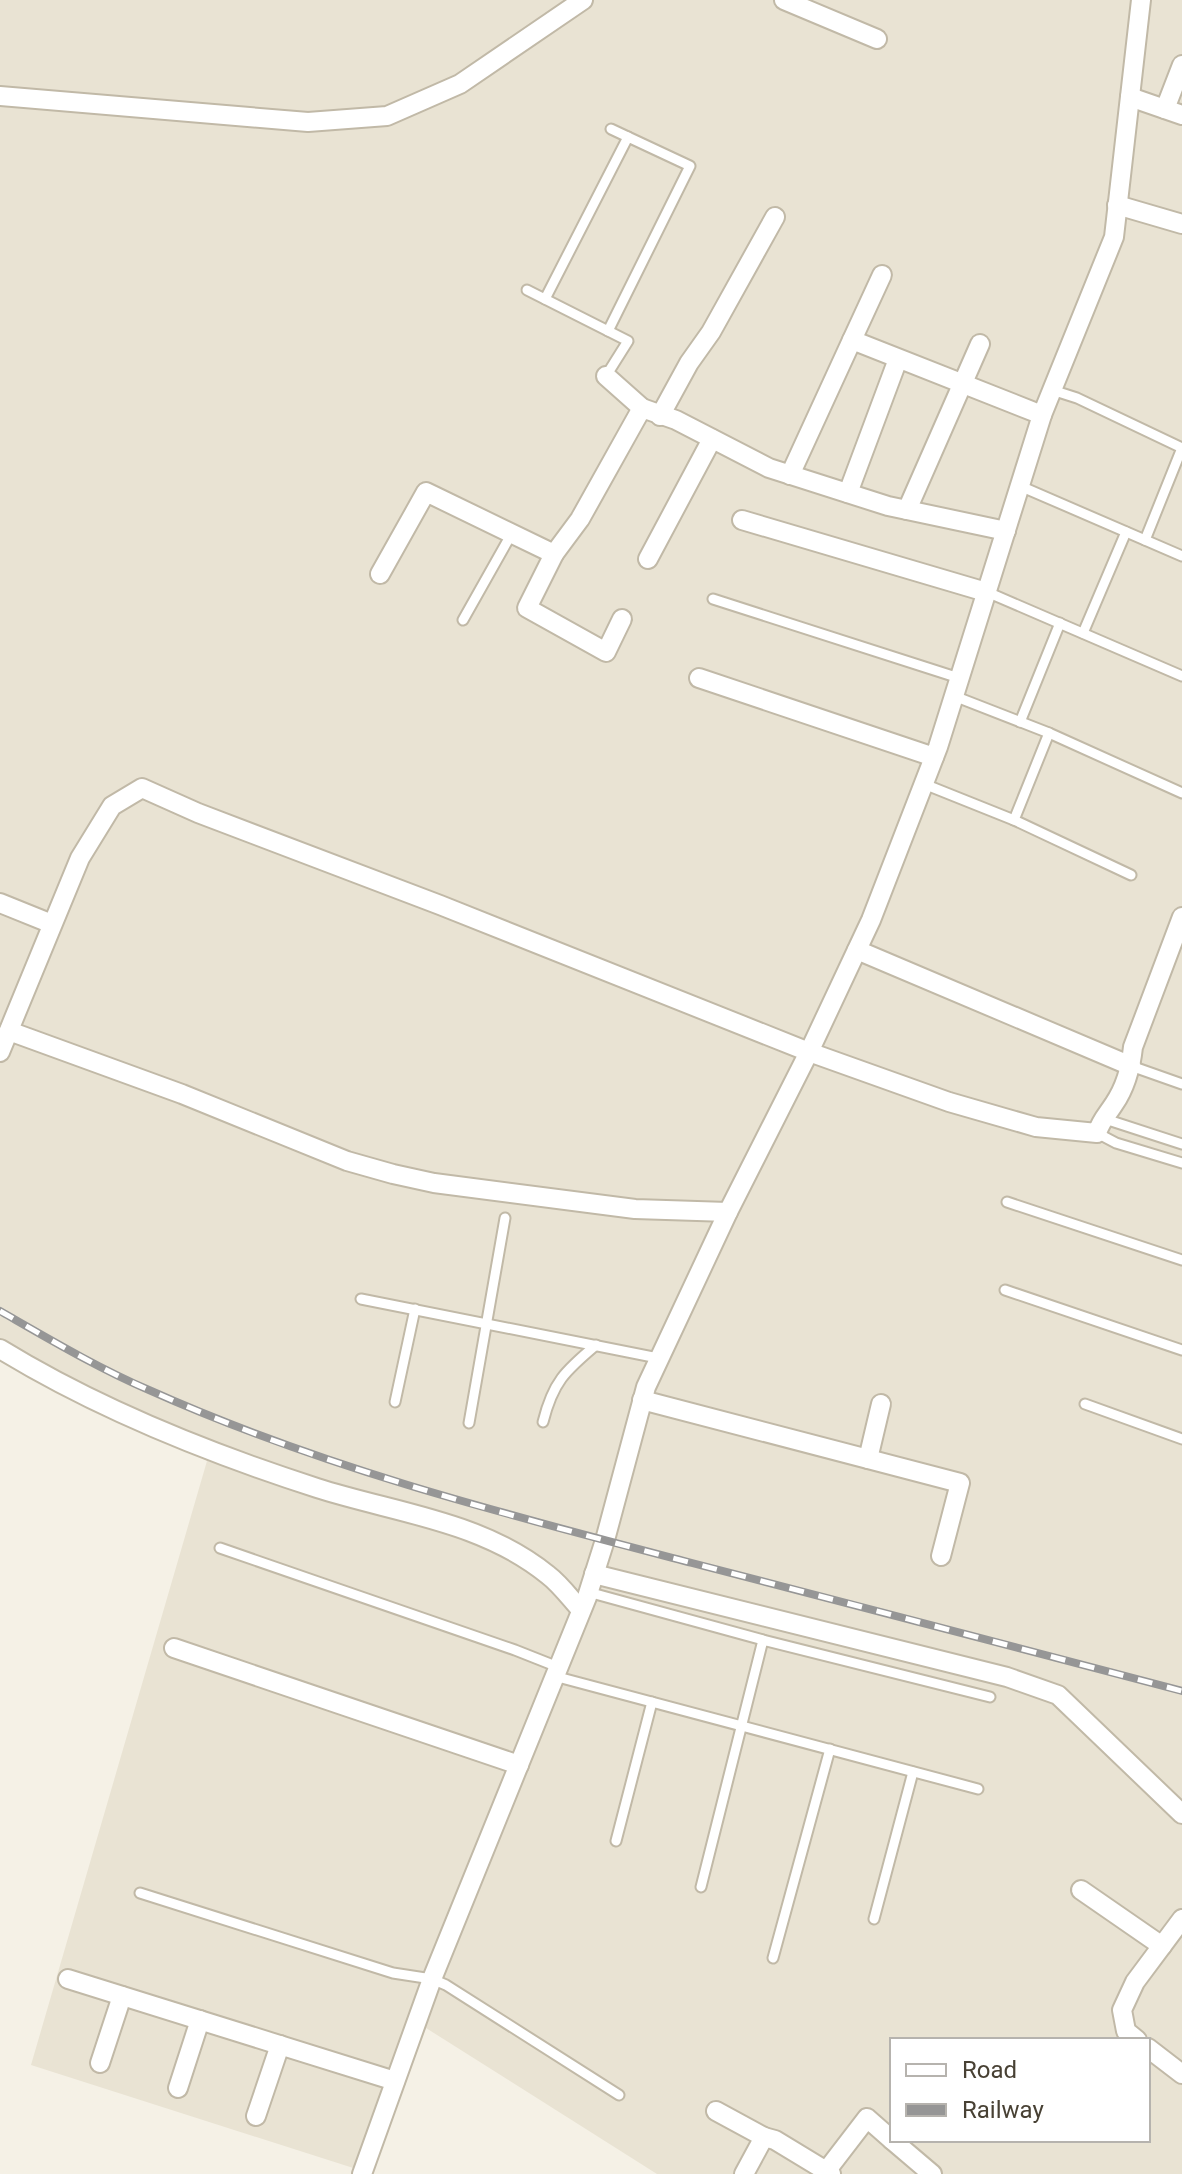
<svg xmlns="http://www.w3.org/2000/svg" width="1182" height="2174" font-family="Roboto,sans-serif">
<style>
.residential{fill:#e9e3d3;fill-rule:evenodd}
.lines{fill:none;stroke-linecap:round;stroke-linejoin:round}
.lane-casing{stroke:#c1b9a7;stroke-width:13}
.street-casing{stroke:#c1b9a7;stroke-width:22}
.lane{stroke:#fff;stroke-width:9}
.street{stroke:#fff;stroke-width:18}
.rail-casing{stroke:#969696;stroke-width:8}
.rail{stroke:#fff;stroke-width:5;stroke-dasharray:15;stroke-linecap:butt}
</style>
<rect width="100%" height="100%" fill="#f5f1e6"/>
<!-- residential -->
<path class="residential" d="M0,0H1182V2174H657L426,2028L372,2174L31,2065L207,1461L0,1353ZM892,2040H1148V2140H892Z"/>
<g class="lines">
<defs>
<g id="lane">
<path d="M611,129L628,137"/>
<path d="M527,290L628,341L606,376"/>
<path d="M545,299L628,137L690,166L608,331"/>
<path d="M1052,390L1077,398L1182,448L1145,540"/>
<path d="M1020,486L1182,556"/>
<path d="M987,592L1182,676"/>
<path d="M713,599L959,678"/>
<path d="M463,620L512,533"/>
<path d="M1083,633L1126,532"/>
<path d="M954,696L1049,733L1182,793"/>
<path d="M1020,722L1060,623"/>
<path d="M1049,733L1014,820L1131,875"/>
<path d="M924,784L1014,820"/>
<path d="M1131,1066L1182,1084"/>
<path d="M1102,1118L1182,1144"/>
<path d="M1097,1133L1116,1143L1182,1163"/>
<path d="M1007,1202L1182,1260"/>
<path d="M1005,1290L1182,1350"/>
<path d="M361,1299L658,1358"/>
<path d="M395,1402L415,1309"/>
<path d="M1085,1404L1182,1439"/>
<path d="M543,1422C553,1382 565,1371 596,1345"/>
<path d="M469,1423L505,1218"/>
<path d="M220,1548L515,1650L558,1667"/>
<path d="M588,1592L763,1640"/>
<path d="M554,1676L978,1789"/>
<path d="M616,1841L652,1702"/>
<path d="M701,1887L763,1640L990,1697"/>
<path d="M140,1893L393,1973L432,1979L446,1985L619,2095"/>
<path d="M874,1919L913,1772"/>
<path d="M773,1958L830,1749"/>
</g>
<g id="street">
<path d="M784,0L877,39"/>
<path d="M0,96L308,122L387,116L460,84L583,0"/>
<path d="M1130,97L1182,115"/>
<path d="M1165,109L1182,65"/>
<path d="M1117,205L1182,224"/>
<path d="M852,340L882,275"/>
<path d="M606,376L642,408"/>
<path d="M660,416L689,363L711,332L775,217"/>
<path d="M790,475L852,340L1042,415"/>
<path d="M848,493L898,359"/>
<path d="M907,510L980,344"/>
<path d="M742,520L986,592"/>
<path d="M554,554L527,608L606,652L622,619"/>
<path d="M648,559L712,439"/>
<path d="M380,574L426,492L554,554L580,519L642,408L676,420L769,468L888,506L1006,531"/>
<path d="M699,678L934,757"/>
<path d="M0,903L52,924"/>
<path d="M857,950L1131,1066"/>
<path d="M9,1031L182,1094L347,1161L393,1174L434,1183L635,1209L728,1212"/>
<path d="M0,1052L80,858L112,806L142,788L198,813L440,905L809,1052L949,1102L1036,1127L1097,1133C1101,1120 1107,1115 1114,1104C1125,1088 1131,1066 1133,1047L1182,917"/>
<path d="M0,1349C98,1409 208,1453 317,1488C395,1513 482,1521 548,1575C560,1584 571,1599 581,1610"/>
<path d="M642,1400L960,1483L941,1556"/>
<path d="M868,1459L881,1404"/>
<path d="M594,1574L1007,1677L1058,1695L1182,1814"/>
<path d="M174,1648L519,1765"/>
<path d="M1081,1890L1162,1946"/>
<path d="M68,1979L395,2081"/>
<path d="M1137,2040L1126,2031L1122,2010L1135,1982L1182,1919"/>
<path d="M1148,2048L1182,2074"/>
<path d="M100,2063L122,1996"/>
<path d="M178,2088L200,2020"/>
<path d="M716,2111L764,2137"/>
<path d="M256,2116L280,2045"/>
<path d="M892,2140L932,2174"/>
<path d="M362,2174L432,1979L587,1597L605,1540L646,1387L728,1212L809,1052L871,920L938,747L1042,415L1114,237L1141,0"/>
<path d="M744,2174L764,2137L775,2140L831,2174"/>
<path d="M824,2174L867,2118L892,2140"/>
</g>
</defs>
<!-- lane casing -->
<use href="#lane" class="lane-casing"/>
<!-- street casing -->
<use href="#street" class="street-casing"/>
<!-- lane -->
<use href="#lane" class="lane"/>
<!-- street -->
<use href="#street" class="street"/>
<defs>
<path id="rail" d="M0,1311C49,1339 98,1368 149,1390C323,1468 508,1515 692,1563C855,1605 1019,1648 1182,1691"/>
</defs>
<!-- rail casing -->
<use href="#rail" class="rail-casing"/>
<!-- rail -->
<use href="#rail" class="rail"/>
</g>
<!-- legend -->
<rect x="890" y="2038" width="260" height="104" fill="#ffffff" stroke="#b6b3ae" stroke-width="2"/>
<rect x="906" y="2064" width="40" height="12" fill="#ffffff" stroke="#b6b3ae" stroke-width="2"/>
<text x="962" y="2078" font-size="24" fill="#484134">Road</text>
<rect x="906" y="2104" width="40" height="12" fill="#969696" stroke="#b6b3ae" stroke-width="2"/>
<text x="962" y="2118" font-size="24" fill="#484134">Railway</text>
</svg>
